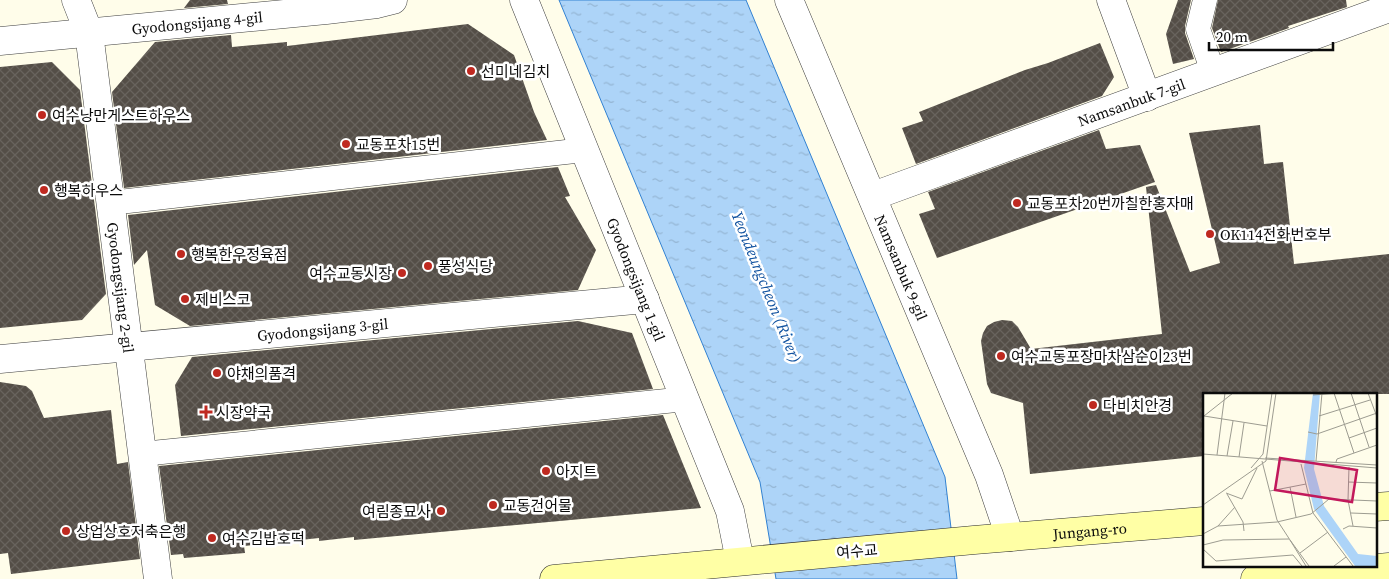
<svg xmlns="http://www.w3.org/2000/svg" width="1389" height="579" font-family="'Source Serif 4','Noto Sans KR',serif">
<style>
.water{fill:url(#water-ripples);stroke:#3281d1}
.building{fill:url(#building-cross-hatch)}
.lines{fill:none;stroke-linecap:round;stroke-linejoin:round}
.lane-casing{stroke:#3e3e3e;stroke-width:25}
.street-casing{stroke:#3e3e3e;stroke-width:29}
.secondary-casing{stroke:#2d2d2d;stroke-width:29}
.lane{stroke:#fff;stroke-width:24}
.street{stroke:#fff;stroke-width:28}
.secondary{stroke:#ffffa5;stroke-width:28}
.poi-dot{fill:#bf2920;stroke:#fff;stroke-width:2}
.labels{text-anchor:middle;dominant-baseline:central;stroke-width:5;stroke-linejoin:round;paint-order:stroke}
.street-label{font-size:15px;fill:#0b0b0b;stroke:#fff}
.poi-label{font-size:15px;fill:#0b0b0b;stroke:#fff;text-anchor:start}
.water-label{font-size:16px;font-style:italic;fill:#1253a0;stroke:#fff}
.inset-road{fill:none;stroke:#9d9c91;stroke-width:1}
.view{fill:#c2185b;fill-opacity:0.15;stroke:#c2185b;stroke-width:2.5}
.inset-edge{fill:none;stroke:#0b0b0b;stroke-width:2.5}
</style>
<defs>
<pattern id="water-ripples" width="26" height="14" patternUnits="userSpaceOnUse" patternTransform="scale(1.25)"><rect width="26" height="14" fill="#add4f8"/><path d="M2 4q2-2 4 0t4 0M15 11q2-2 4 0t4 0" fill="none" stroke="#94b5d3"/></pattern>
<pattern id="building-cross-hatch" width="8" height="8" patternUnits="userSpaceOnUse" patternTransform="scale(1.25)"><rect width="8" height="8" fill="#544e47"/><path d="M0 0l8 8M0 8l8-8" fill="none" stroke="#68635d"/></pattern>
</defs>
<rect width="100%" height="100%" fill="#fffdea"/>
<!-- water -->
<path class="water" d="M559,0H746L945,477L957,579H776L760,482Z"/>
<!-- building -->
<g class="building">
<path d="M190,0H227L228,4L184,8Z"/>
<path d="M1178,0H1191L1185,26V33L1194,59L1173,64L1166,34Z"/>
<path d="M1218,0H1346L1347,7L1288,26L1289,28L1221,52L1212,28Z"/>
<path d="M468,24L514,55L534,112L547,140L124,188L112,92L155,42L231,35L232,47L287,42V46Z"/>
<path d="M1100,43L1114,77L1102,96L916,164L902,128L923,121L919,112L1025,70L1048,63Z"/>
<path d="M52,62L80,90L106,294L82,320L0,328V67Z"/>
<path d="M1260,125L1264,164L1283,162L1294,264L1389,254V394H1204V456L1030,474L1023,403L991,393L987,384L981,341L983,333L987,326L994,322L1002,320L1012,321L1018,327L1031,349L1162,334L1146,187L1156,185L1190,272L1220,263L1189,133Z"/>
<path d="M1099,130L1106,149L1140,145L1155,182L937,258L919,214L935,209L928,192Z"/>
<path d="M558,167L570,196L565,197L596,250L578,290L190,326L155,305L147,250L134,265L128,215Z"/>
<path d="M578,321L632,333L653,389L181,436L175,385L192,357Z"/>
<path d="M0,382L26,386L32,391L44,418L111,410L117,464L128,462L140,559L11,574L8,553L0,554Z"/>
<path d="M663,415L701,508L354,540V537L319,541V538L244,546L245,553L184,558L183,554L171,555L159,466Z"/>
</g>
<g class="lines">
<defs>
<g id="lane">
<path d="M1205,0L1198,29L1213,72"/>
<path d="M110,203L584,150"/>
<path d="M142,454L686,399"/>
</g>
<g id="street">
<path id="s1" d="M76,0L89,33L158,579"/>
<path id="s2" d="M524,0L730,511L740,561"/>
<path id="s3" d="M789,0L989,475L1010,537"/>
<path d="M1111,0L1147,97"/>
<path id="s4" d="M0,41L326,10L377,4L393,0"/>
<path id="s5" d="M873,196L1389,8"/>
<path id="s6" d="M0,359L645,299"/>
</g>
<g id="secondary">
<path d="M1375,507L1389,506"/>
<path id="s7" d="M554,579L974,540L1204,521"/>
<path d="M1255,579L1389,567"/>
</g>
</defs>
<!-- lane casing -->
<use href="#lane" class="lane-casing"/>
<!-- street casing -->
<use href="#street" class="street-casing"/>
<!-- secondary casing -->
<use href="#secondary" class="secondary-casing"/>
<!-- lane -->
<use href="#lane" class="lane"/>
<!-- street -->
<use href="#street" class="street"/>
<!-- secondary -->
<use href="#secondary" class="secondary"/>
</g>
<!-- markers -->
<g class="poi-dot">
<circle cx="471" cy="71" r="5"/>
<circle cx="42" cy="115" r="5"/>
<circle cx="346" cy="144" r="5"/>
<circle cx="44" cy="190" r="5"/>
<circle cx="1017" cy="203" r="5"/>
<circle cx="1210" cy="234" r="5"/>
<circle cx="181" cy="254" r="5"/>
<circle cx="428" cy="266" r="5"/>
<circle cx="402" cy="273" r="5"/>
<circle cx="185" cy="299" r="5"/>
<circle cx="1001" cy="356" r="5"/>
<circle cx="217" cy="373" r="5"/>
<circle cx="1093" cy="405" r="5"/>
<path d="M203.5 404.5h5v5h5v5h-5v5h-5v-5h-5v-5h5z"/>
<circle cx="546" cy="471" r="5"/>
<circle cx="493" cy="505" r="5"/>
<circle cx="441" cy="511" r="5"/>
<circle cx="66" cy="531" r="5"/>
<circle cx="212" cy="538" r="5"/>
</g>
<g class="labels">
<!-- street labels -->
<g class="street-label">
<text stroke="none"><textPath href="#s4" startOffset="198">Gyodongsijang 4-gil</textPath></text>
<text stroke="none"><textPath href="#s5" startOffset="275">Namsanbuk 7-gil</textPath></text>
<text stroke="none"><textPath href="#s3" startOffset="290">Namsanbuk 9-gil</textPath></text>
<text stroke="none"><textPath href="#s2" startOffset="301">Gyodongsijang 1-gil</textPath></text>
<text stroke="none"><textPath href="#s1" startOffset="292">Gyodongsijang 2-gil</textPath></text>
<text stroke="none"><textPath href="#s6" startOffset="324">Gyodongsijang 3-gil</textPath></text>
<text stroke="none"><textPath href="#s7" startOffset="538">Jungang-ro</textPath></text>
<text transform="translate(857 551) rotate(-5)">여수교</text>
</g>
<!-- poi labels -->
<g class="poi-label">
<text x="481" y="71">선미네김치</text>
<text x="52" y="115">여수낭만게스트하우스</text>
<text x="356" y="144">교동포차15번</text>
<text x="54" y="190">행복하우스</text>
<text x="1027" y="203">교동포차20번까칠한홍자매</text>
<text x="1220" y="234">OK114전화번호부</text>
<text x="191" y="254">행복한우정육점</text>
<text x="438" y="266">풍성식당</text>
<text x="392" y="273" text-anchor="end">여수교동시장</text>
<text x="195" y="299">제비스코</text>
<text x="1011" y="356">여수교동포장마차삼순이23번</text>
<text x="227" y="373">야채의품격</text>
<text x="1103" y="405">다비치안경</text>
<text x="216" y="412">시장약국</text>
<text x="556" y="471">아지트</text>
<text x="503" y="505">교동건어물</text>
<text x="431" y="511" text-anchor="end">여림종묘사</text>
<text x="76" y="531">상업상호저축은행</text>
<text x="222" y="538">여수김밥호떡</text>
</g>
<!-- water labels -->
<g class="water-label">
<text transform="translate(767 287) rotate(68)">Yeondeungcheon (River)</text>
</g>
</g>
<!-- overview -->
<g transform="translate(1203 393)">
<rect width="174" height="174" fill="#fffdea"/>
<path d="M110,0H117L111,76L121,113L155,161L174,163V173H152L111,116L101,75Z" fill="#add4f8"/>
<path class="inset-road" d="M131,0L151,60M148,0L166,54M165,0L174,24M110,2L135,0M1,23L64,33M1,23L30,0M116,23L167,7M105,39L114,41L174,20M146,45L174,35M0,61L174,75M14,62L22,0M24,63L30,28M36,64L41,30M62,65L174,72M59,68L74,127L87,147M113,68L119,0M133,69L134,66L174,52M98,71L110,120L150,173M146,74L145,107L150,133M48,75L60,61L69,0M145,89L174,90M87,94L93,124M67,98L103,91M23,100L39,106L54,75M24,101L40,129L41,138M0,112L63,68L73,0M148,120L174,121M15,133L32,114M140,136L146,133L174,135M0,141L15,133L74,129L108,121L126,106L174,108M0,152L20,147L86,146M0,156L13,168L90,162L99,173M97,160L125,139M103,173L87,147L106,173M131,173L143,164"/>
<path class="view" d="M77,65L154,77L149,109L72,97Z"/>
<rect width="174" height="174" class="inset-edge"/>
</g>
<!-- scale -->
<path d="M1209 42v8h124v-8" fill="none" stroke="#0b0b0b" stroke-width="2.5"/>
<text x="1216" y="42" font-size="15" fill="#0b0b0b" stroke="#ffffff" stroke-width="4" paint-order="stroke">20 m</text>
</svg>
